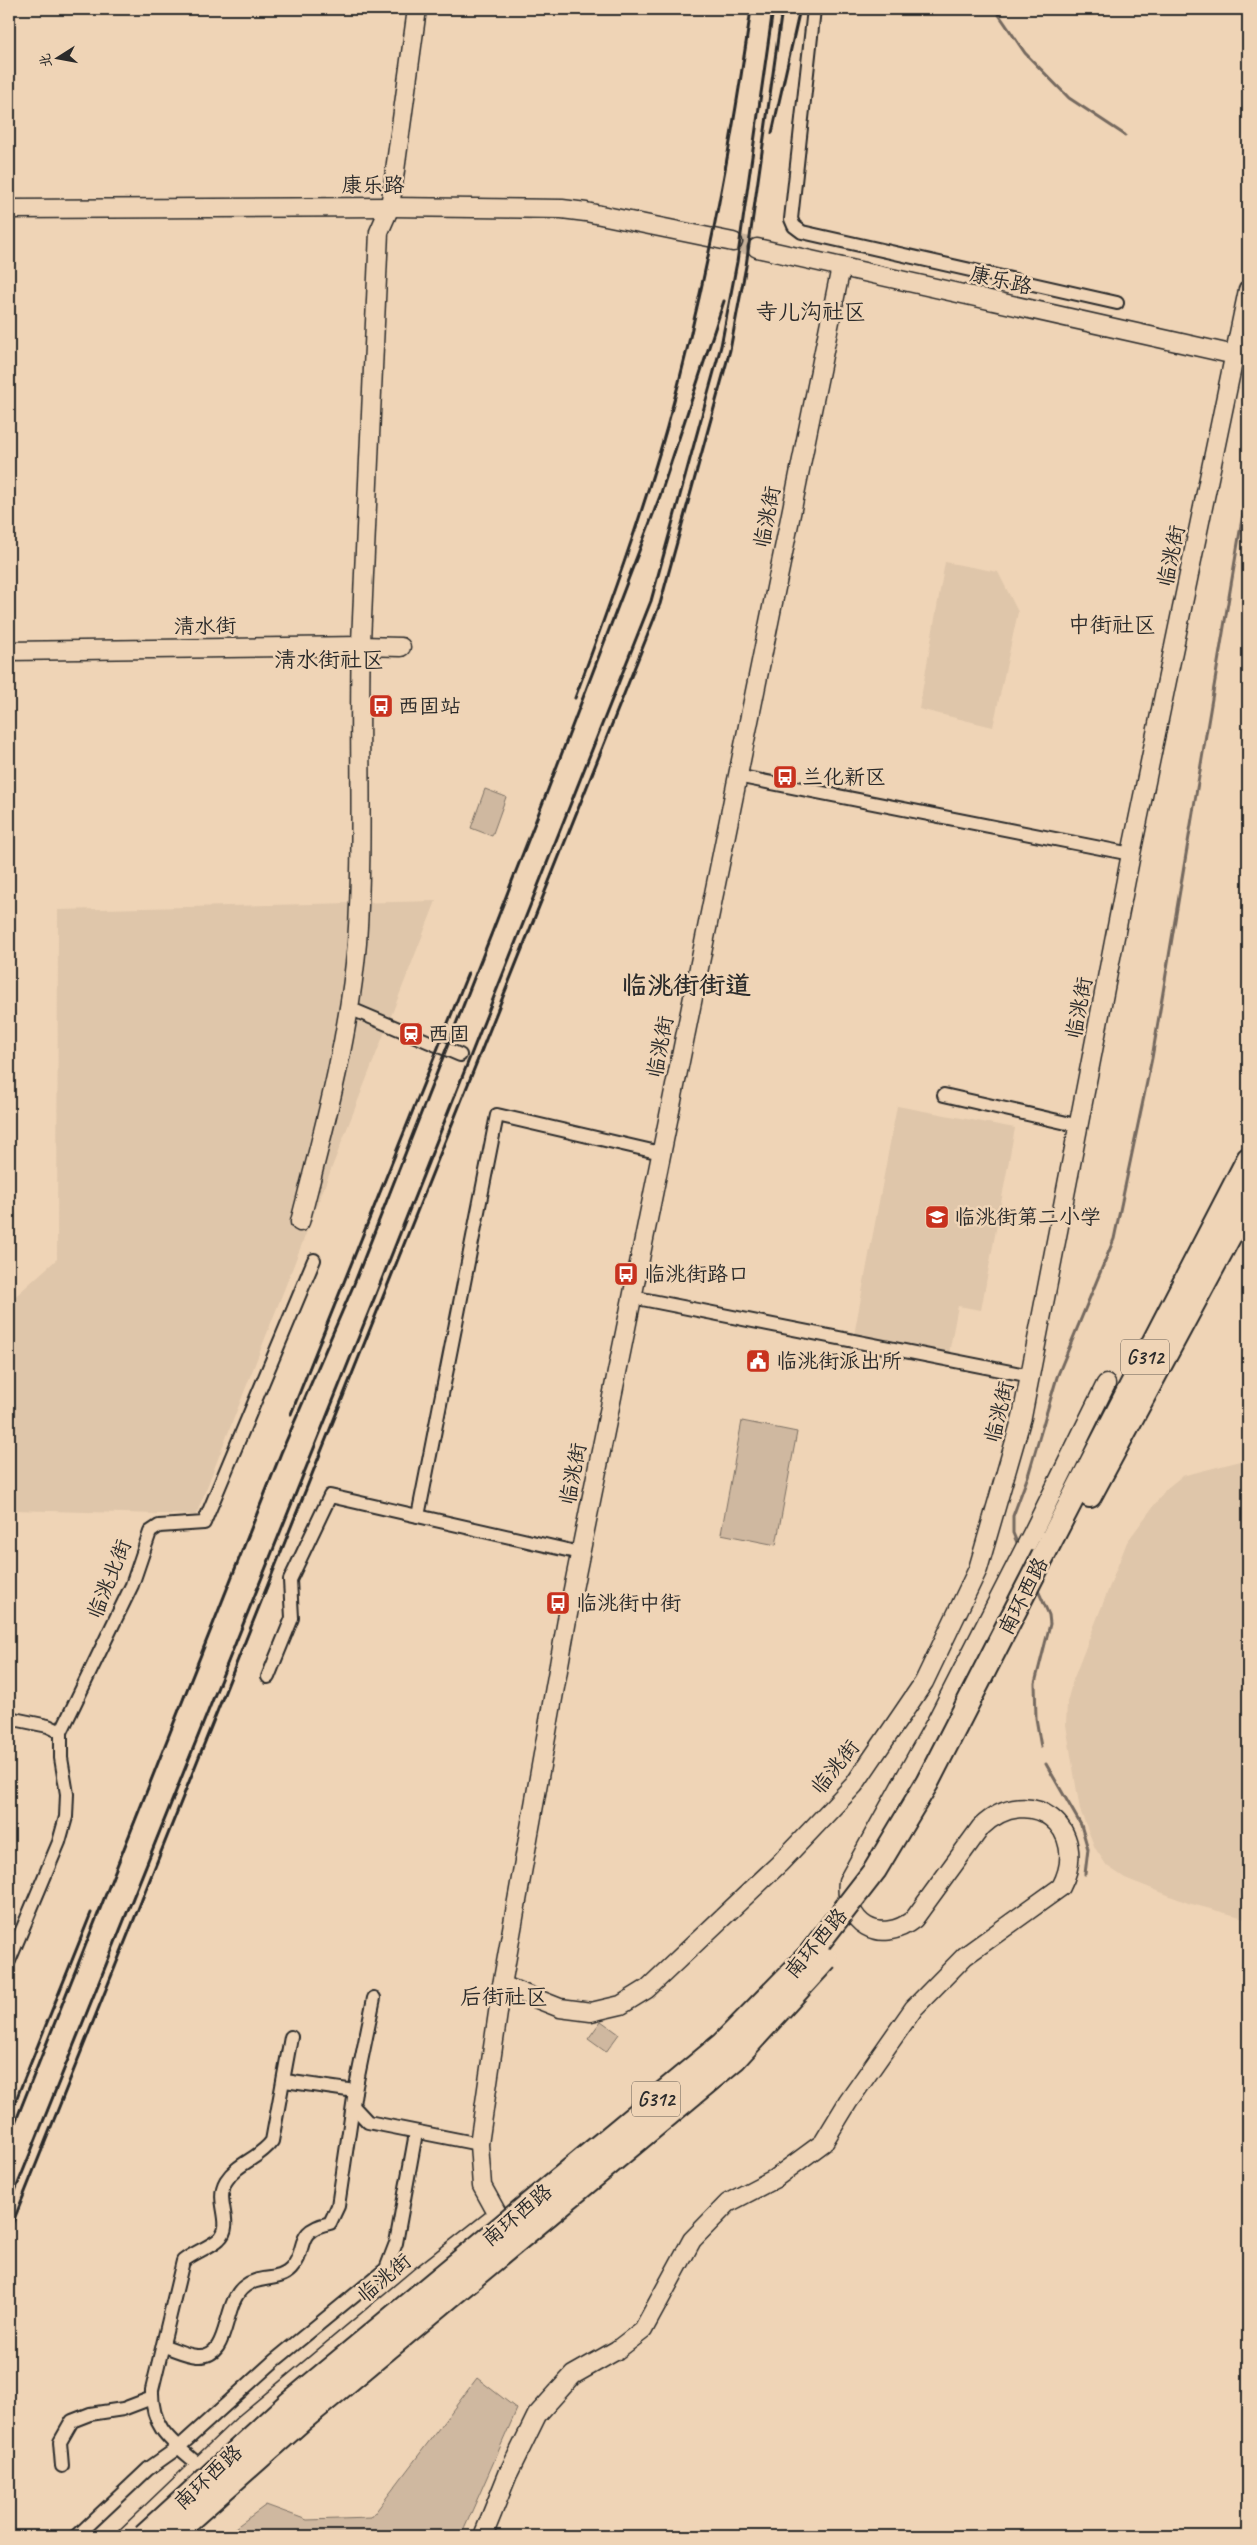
<svg xmlns="http://www.w3.org/2000/svg" width="1257" height="2545" font-family="Caveat,'LXGW WenKai TC',sans-serif">
<style>
.built{fill:#dfc6aa}
.green{fill:#cfb8a0;stroke:#7d7266}
.lines{fill:none;stroke-linecap:round;stroke-linejoin:round}
.stream{stroke:#74695f;stroke-width:3}
.secondary-tunnel{stroke:#c8b29a;stroke-width:18;stroke-dasharray:18 9;stroke-linecap:butt}
.street-casing{stroke:#2b2b2b;stroke-width:16}
.secondary-casing{stroke:#2b2b2b;stroke-width:21}
.highway-casing{stroke:#2b2b2b;stroke-width:26}
.street{stroke:#efd4b6;stroke-width:12}
.secondary{stroke:#efd4b6;stroke-width:18}
.highway{stroke:#efd4b6;stroke-width:22}
.rail{stroke:#2b2b2b;stroke-width:3}
.highway-bridge-casing{stroke:#2b2b2b;stroke-width:26;stroke-linecap:butt}
.highway-bridge{stroke:#efd4b6;stroke-width:22}
.labels{text-anchor:middle;dominant-baseline:central;stroke-width:5;stroke-linejoin:round;paint-order:stroke}
.shield{fill:#efd4b6;stroke:#665e55;stroke-width:1}
.shield-label{font-size:20px;font-weight:bold;fill:#2b2b2b}
.street-label{font-size:21px;fill:#2b2b2b;stroke:#efd4b6}
.poi-label{font-size:21px;fill:#2b2b2b;stroke:#efd4b6;text-anchor:start}
.neighbourhood-label{font-size:22px;fill:#2b2b2b;stroke:#efd4b6}
.district-label{font-size:26px;font-weight:bold;fill:#2b2b2b;stroke:#efd4b6}
</style>
<rect width="100%" height="100%" fill="#efd4b6"/>
<filter id="ink" filterUnits="userSpaceOnUse"><feTurbulence type="fractalNoise" baseFrequency=".02" numOctaves="2"/><feDisplacementMap in="SourceGraphic" scale="10" xChannelSelector="R" yChannelSelector="G"/><feConvolveMatrix kernelMatrix="1 2 1 2 8 2 1 2 1" color-interpolation-filters="sRGB"/></filter>
<g filter="url(#ink)">
<!-- built -->
<g class="built">
<path d="M945,562L998,572L1018,612L993,727L919,709Z"/>
<path d="M436,901L196,1515L13,1510L9,1302L57,1259L58,910Z"/>
<path d="M897,1106L1015,1128L981,1310L958,1306L949,1353L854,1335Z"/>
<path d="M1241,1461H1248V1919L1188,1903L1125,1878L1107,1866L1095,1848L1080,1810L1066,1725L1067,1702L1073,1680L1127,1542L1166,1489L1182,1476Z"/>
</g>
<!-- green -->
<g class="green">
<path d="M485,789L506,797L492,836L471,828Z"/>
<path d="M742,1421L797,1432L776,1545L721,1534Z"/>
<path d="M601,2021L619,2034L606,2052L588,2039Z"/>
<path d="M477,2378L517,2409L461,2536H224L266,2505L307,2520L371,2518Z"/>
</g>
<g class="lines">
<!-- stream -->
<g class="stream">
<path d="M995,9L1025,53L1069,98L1125,135"/>
<path d="M1018,1545L1013,1533V1516L1028,1476L1057,1377L1114,1239L1152,1058L1248,483"/>
<path d="M1037,1588L1049,1615L1050,1624L1035,1683L1036,1718L1041,1747"/>
<path d="M1046,1764L1081,1825L1088,1849L1085,1874"/>
</g>
<!-- secondary-tunnel -->
<path class="secondary-tunnel" d="M733,242L757,248"/>
<defs>
<g id="street">
<path d="M814,9L791,219L794,226L802,232L1117,303"/>
<path d="M737,776L1131,854"/>
<path d="M349,1008L460,1055"/>
<path d="M944,1095L1080,1126"/>
<path d="M632,1297L1031,1376"/>
<path d="M418,1516L497,1115L661,1153"/>
<path d="M268,1677L292,1618L290,1580L330,1496L580,1553"/>
<path d="M9,1718L48,1726L61,1732"/>
<path d="M9,1961L59,1842L66,1817L67,1794L61,1758V1732L132,1585L150,1532L159,1526L204,1523L314,1260"/>
<path d="M285,2081L355,2091"/>
<path d="M354,2107L368,2122L479,2144"/>
<path d="M164,2346C174,2349 186,2355 197,2356C232,2359 221,2303 245,2286C259,2275 279,2282 291,2269C309,2250 292,2231 330,2223L338,2206L355,2091L374,1998"/>
<path d="M62,2466L60,2442L72,2421L90,2414L123,2409L152,2398"/>
<path d="M200,2466C173,2442 151,2430 152,2390L183,2261C193,2253 212,2246 219,2239C235,2224 214,2201 226,2181C238,2162 259,2159 272,2141L291,2037"/>
<path d="M77,2536L148,2469L179,2447L274,2361L386,2269L396,2243L416,2133"/>
</g>
<g id="secondary">
<path d="M9,209L390,207L562,209L586,212L733,242"/>
<path d="M757,248L1235,355"/>
<path d="M9,651L361,646L401,647"/>
<path d="M300,1222C324,1129 349,1038 357,943C364,842 358,742 361,642C366,506 373,369 379,232L390,207L417,9"/>
<path d="M502,1985L560,2008L591,2012L621,2005L647,1989L779,1864L854,1785L924,1682L978,1569L1022,1417L1131,854L1248,290"/>
<path d="M127,2536L244,2424L423,2274L498,2215L482,2186L479,2144L502,1985L568,1614L841,267"/>
<path d="M483,2536L508,2474L537,2415L573,2375L617,2350L643,2330L692,2240L728,2203L774,2179L823,2143L848,2102L914,2008L965,1956L1061,1887C1092,1829 1030,1780 981,1827L914,1919C880,1946 843,1924 848,1881L936,1722L1034,1530L1106,1384"/>
</g>
<g id="highway">
<path d="M1090,1496L1248,1202"/>
<path d="M1043,1556L1248,1159"/>
</g>
</defs>
<!-- street casing -->
<use href="#street" class="street-casing"/>
<!-- secondary casing -->
<use href="#secondary" class="secondary-casing"/>
<!-- highway casing -->
<use href="#highway" class="highway-casing"/>
<!-- street -->
<use href="#street" class="street"/>
<!-- secondary -->
<use href="#secondary" class="secondary"/>
<!-- highway -->
<use href="#highway" class="highway"/>
<!-- rail -->
<g class="rail">
<path d="M772,133L800,9"/>
<path d="M575,698C608,609 641,519 667,427C705,289 731,150 751,9"/>
<path d="M291,1414L468,973"/>
<path d="M9,2117L91,1913"/>
<path d="M9,2138L281,1453L354,1284L547,792L660,496L724,301"/>
<path d="M9,2206L376,1294L651,601L721,346L737,262L773,9"/>
<path d="M9,2232L660,604L730,350L746,266L782,9"/>
</g>
<defs>
<g id="highway-bridge">
<path d="M144,2536L288,2404L722,2044L810,1954L875,1870L927,1783L1043,1556"/>
<path d="M171,2536L302,2420L735,2059L826,1959"/>
</g>
</defs>
<!-- highway-bridge casing -->
<use href="#highway-bridge" class="highway-bridge-casing"/>
<!-- highway-bridge -->
<use href="#highway-bridge" class="highway-bridge"/>
</g>
</g>
<!-- icons -->
<defs>
<symbol id="bus-square" viewBox="-11 -11 22 22"><rect x="-9" y="-9" width="18" height="18" rx="4" fill="#c8321e" stroke="#efd4b6"/><path d="M-5-6H5V4H4V6H2V4H-2V6H-4V4H-5ZM-3.5-4V0h7V-4ZM-3.5 1.2v1.5H-2V1.2ZM2 1.2v1.5H3.5V1.2Z" fill="#fff"/></symbol>
<symbol id="station-square" viewBox="-11 -11 22 22"><rect x="-9" y="-9" width="18" height="18" rx="4" fill="#c8321e" stroke="#efd4b6"/><path d="M-3-6H3Q5-6 5-4V2Q5 4 3 4L4.5 6H3L1.5 4h-3L-3 6H-4.5L-3 4Q-5 4-5 2V-4Q-5-6-3-6ZM-3.5-4v3h7v-3ZM-3.5 1v1.5H-2V1ZM2 1v1.5H3.5V1Z" fill="#fff"/></symbol>
<symbol id="school-square" viewBox="-11 -11 22 22"><rect x="-9" y="-9" width="18" height="18" rx="4" fill="#c8321e" stroke="#efd4b6"/><path d="M0-5L7-2L0 1L-7-2ZM-4 1L0 2.5L4 1V4Q0 6-4 4Z" fill="#fff"/></symbol>
<symbol id="civic-square" viewBox="-11 -11 22 22"><rect x="-9" y="-9" width="18" height="18" rx="4" fill="#c8321e" stroke="#efd4b6"/><path d="M-.6-6.5H3V-4.5H.6V-3L4-1V1h2V6H-6V1h2V-1L-.6-3ZM-1.2 2.5V6h2.4V2.5Z" fill="#fff"/></symbol>
</defs>
<g fill-rule="evenodd">
<use href="#bus-square" x="367" y="692" width="28" height="28"/>
<use href="#bus-square" x="771" y="763" width="28" height="28"/>
<use href="#station-square" x="397" y="1020" width="28" height="28"/>
<use href="#school-square" x="923" y="1203" width="28" height="28"/>
<use href="#bus-square" x="612" y="1260" width="28" height="28"/>
<use href="#civic-square" x="744" y="1347" width="28" height="28"/>
<use href="#bus-square" x="544" y="1589" width="28" height="28"/>
</g>
<g class="labels">
<!-- shield labels -->
<g class="shield">
<rect x="1121" y="1339.5" width="48" height="35" rx="4"/>
<rect x="632" y="2081.5" width="48" height="35" rx="4"/>
</g>
<g class="shield-label">
<text x="1145" y="1357">G312</text>
<text x="656" y="2099">G312</text>
</g>
<!-- street labels -->
<g class="street-label">
<text x="373" y="185">康乐路</text>
<text transform="translate(1001 280) rotate(13)">康乐路</text>
<text transform="translate(767 517) rotate(-79)">临洮街</text>
<text transform="translate(1171 556) rotate(-78)">临洮街</text>
<text transform="translate(205 626) rotate(-1)">清水街</text>
<text transform="translate(1079 1008) rotate(-79)">临洮街</text>
<text transform="translate(660 1047) rotate(-79)">临洮街</text>
<text transform="translate(999 1412) rotate(-76)">临洮街</text>
<text transform="translate(573 1474) rotate(-79)">临洮街</text>
<text transform="translate(109 1579) rotate(-68)">临洮北街</text>
<text transform="translate(1023 1596) rotate(-63)">南环西路</text>
<text transform="translate(835 1767) rotate(-51)">临洮街</text>
<text transform="translate(816 1943) rotate(-50)">南环西路</text>
<text transform="translate(517 2215) rotate(-40)">南环西路</text>
<text transform="translate(384 2278) rotate(-40)">临洮街</text>
<text transform="translate(208 2477) rotate(-43)">南环西路</text>
</g>
<!-- poi labels -->
<g class="poi-label">
<text x="398" y="706">西固站</text>
<text x="802" y="777">兰化新区</text>
<text x="428" y="1034">西固</text>
<text x="954" y="1217">临洮街第二小学</text>
<text x="644" y="1274">临洮街路口</text>
<text x="776" y="1361">临洮街派出所</text>
<text x="576" y="1603">临洮街中街</text>
</g>
<!-- neighbourhood labels -->
<g class="neighbourhood-label">
<text x="811" y="312">寺儿沟社区</text>
<text x="1112" y="625">中街社区</text>
<text x="329" y="660">清水街社区</text>
<text x="504" y="1997">后街社区</text>
</g>
<!-- district labels -->
<g class="district-label">
<text x="686" y="985">临洮街街道</text>
</g>
</g>
<!-- margin -->
<rect width="1257" height="2545" fill="none" stroke="#efd4b6" stroke-width="30"/>
<rect x="15" y="15" width="1227" height="2515" fill="none" stroke="#2b2b2b" stroke-width="2" filter="url(#ink)"/>
<!-- north arrow -->
<g transform="translate(58 58) rotate(259)" stroke="#efd4b6" stroke-width="4" paint-order="stroke">
<path d="M0-4L9 19L0 12L-9 19Z" fill="#2b2b2b"/>
<text y="-8" font-size="14" font-weight="bold" text-anchor="middle" fill="#2b2b2b">北</text>
</g>
</svg>
